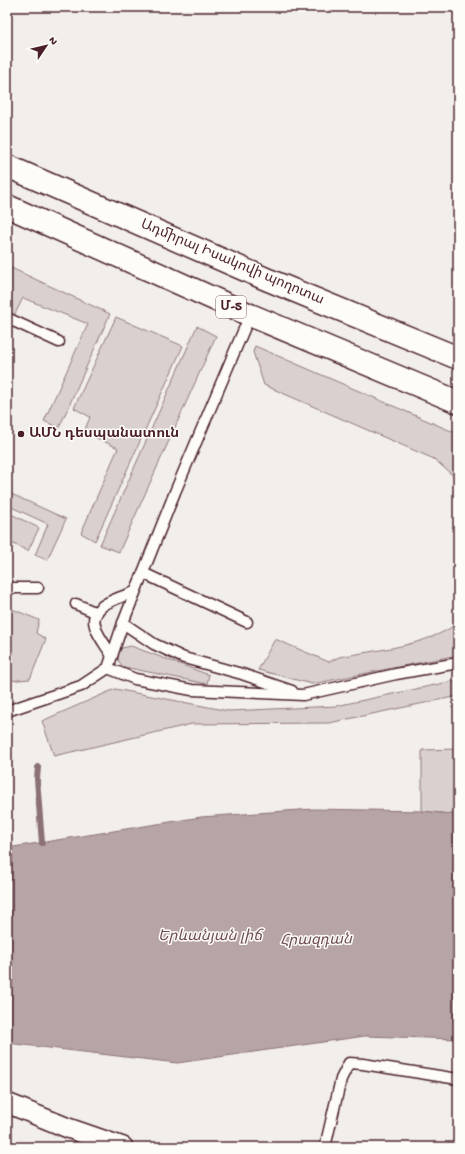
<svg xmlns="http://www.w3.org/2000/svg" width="465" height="1154" font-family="'Gochi Hand','Noto Sans Armenian',sans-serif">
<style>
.green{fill:#d9d0cf;stroke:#92787d}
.water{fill:#b7a5a6;stroke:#8b6f75}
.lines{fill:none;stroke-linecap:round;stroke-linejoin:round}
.stream{stroke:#8b6f75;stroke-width:6}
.lane-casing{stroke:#4a1f2b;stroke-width:13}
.street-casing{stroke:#4a1f2b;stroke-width:22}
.highway-casing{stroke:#4a1f2b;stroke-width:25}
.lane{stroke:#fdfcf7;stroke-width:10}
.street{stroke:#fdfcf7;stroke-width:19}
.highway{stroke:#fdfcf7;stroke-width:22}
.poi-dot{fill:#4a1f2b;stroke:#fdfcf7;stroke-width:1.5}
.labels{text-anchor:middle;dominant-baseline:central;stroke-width:3;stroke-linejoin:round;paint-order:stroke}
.shield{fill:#fdfcf7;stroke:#806168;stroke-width:1}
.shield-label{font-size:13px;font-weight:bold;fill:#4a1f2b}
.street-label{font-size:14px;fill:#4a1f2b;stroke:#fdfcf7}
.poi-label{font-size:14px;font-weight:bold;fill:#4a1f2b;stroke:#fdfcf7;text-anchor:start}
.water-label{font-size:15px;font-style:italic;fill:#704e56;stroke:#fdfcf7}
</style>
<rect width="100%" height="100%" fill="#f2efeb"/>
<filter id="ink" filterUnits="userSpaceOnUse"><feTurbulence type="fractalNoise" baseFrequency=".025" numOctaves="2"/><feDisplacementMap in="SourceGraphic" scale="8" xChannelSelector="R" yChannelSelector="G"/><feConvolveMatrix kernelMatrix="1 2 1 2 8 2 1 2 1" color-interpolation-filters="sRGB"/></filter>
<g filter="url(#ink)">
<!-- green -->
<g class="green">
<path d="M7,266L110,314L59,428L44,421L88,324L23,298L14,316L7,313Z"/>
<path d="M116,317L183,346L95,541L81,533L118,448L84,432L90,417L74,408Z"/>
<path d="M197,326L216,336L119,552L100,545Z"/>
<path d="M255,346L458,434V480L434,459L264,385L253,352Z"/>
<path d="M7,492L66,519L47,560L35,555L48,524L7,505Z"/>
<path d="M7,512L39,528L28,551L7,541Z"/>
<path d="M7,607L39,620L36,633L46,639L30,679L7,681Z"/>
<path d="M458,623V655L312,684L258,670L275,639L329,662L339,657C376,650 427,646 458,623Z"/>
<path d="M131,646L209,675L207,684L124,667L119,662L117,654L122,648Z"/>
<path d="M458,680V696L329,723L192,724L54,756L42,721L115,689L229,711L336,706Z"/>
<path d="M458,749V815L422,811V750Z"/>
</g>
<!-- water -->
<path class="water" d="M313,809L422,811L458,815V1039L365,1036L177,1063L7,1043V848L201,817Z"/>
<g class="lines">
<!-- stream -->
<path class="stream" d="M38,767L37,779L42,843"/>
<defs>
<g id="lane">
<path d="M7,318L59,342"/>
<path d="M143,573L247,622"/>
<path d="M7,586L10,588H38"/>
<path d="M76,604L97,613"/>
<path d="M123,623L154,644L184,658L242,674L292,691"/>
<path d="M112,656C107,647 100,639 96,629C86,605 119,598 135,592"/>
<path d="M108,668L135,679L192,690L303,695L396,674L458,663"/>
<path d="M7,711L81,686L108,668L123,623L175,492L250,315"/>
<path d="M325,1147L341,1079L349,1063L363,1064L458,1079"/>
</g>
<path id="street" d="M7,1103L68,1128L123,1147"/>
<g id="highway">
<path d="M7,166L266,279L458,358"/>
<path d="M7,206L250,315L458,402"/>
</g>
</defs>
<!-- lane casing -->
<use href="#lane" class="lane-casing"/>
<!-- street casing -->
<use href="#street" class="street-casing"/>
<!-- highway casing -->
<use href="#highway" class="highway-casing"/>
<!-- lane -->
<use href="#lane" class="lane"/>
<!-- street -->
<use href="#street" class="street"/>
<!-- highway -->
<use href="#highway" class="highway"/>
</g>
</g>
<!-- markers -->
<circle class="poi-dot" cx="21" cy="434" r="4"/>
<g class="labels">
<!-- shield labels -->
<rect class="shield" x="216" y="296" width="30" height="22" rx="3"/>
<g class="shield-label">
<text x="231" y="307">Մ-5</text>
</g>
<!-- street labels -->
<g class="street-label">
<text transform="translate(232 263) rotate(23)">Ադմիրալ Իսակովի պողոտա</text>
</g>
<!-- poi labels -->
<g class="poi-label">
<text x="29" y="434">ԱՄՆ դեսպանատուն</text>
</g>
<!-- water labels -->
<g class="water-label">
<text x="210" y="937">Երևանյան լիճ</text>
<text transform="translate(316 941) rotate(-1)">Հրազդան</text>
</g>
</g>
<!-- margin -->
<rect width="465" height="1154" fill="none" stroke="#fdfcf7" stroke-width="24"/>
<rect x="12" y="12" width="441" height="1130" fill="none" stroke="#4a1f2b" stroke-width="1.5" filter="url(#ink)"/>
<!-- north arrow -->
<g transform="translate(46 46) rotate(55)" stroke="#fdfcf7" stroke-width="3" paint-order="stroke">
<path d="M0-3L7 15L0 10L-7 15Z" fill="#4a1f2b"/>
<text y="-6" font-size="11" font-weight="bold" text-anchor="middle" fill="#4a1f2b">N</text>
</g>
</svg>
